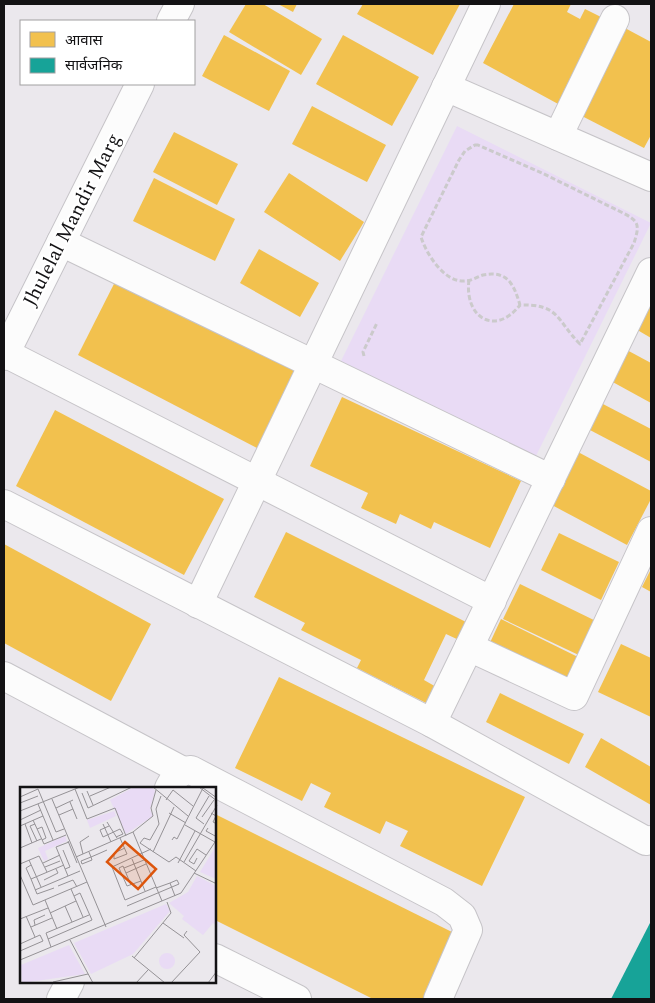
<svg xmlns="http://www.w3.org/2000/svg" width="655" height="1003" font-family="Spectral,'Noto Sans Devanagari',serif">
<style>
.green{fill:#e9dbf5}
.homes{fill:#f2c14e}
.public{fill:#17a398}
.lines{fill:none;stroke-linecap:round;stroke-linejoin:round}
.minor-casing{stroke:#c6c4c8;stroke-width:30}
.path{stroke:#cbcacb;stroke-width:3;stroke-dasharray:5 2.5;stroke-linecap:butt}
.minor{stroke:#fcfcfc;stroke-width:28}
.labels{text-anchor:middle;dominant-baseline:central;stroke-width:5;stroke-linejoin:round;paint-order:stroke}
.street-label{font-size:20px;fill:#131214;stroke:#fff}
.inset-road{fill:none;stroke:#959296;stroke-width:1}
.view{fill:#dd550c;fill-opacity:0.15;stroke:#dd550c;stroke-width:2.5}
.inset-edge{fill:none;stroke:#131214;stroke-width:2.5}
</style>
<rect width="100%" height="100%" fill="#ebe8ed"/>
<!-- green -->
<path class="green" d="M457,126L651,223L535,458L341,361Z"/>
<!-- homes -->
<g class="homes">
<path d="M246,4H263L322,39L301,75L229,32Z"/>
<path d="M278,4H297L293,12Z"/>
<path d="M363,4H460L433,55L357,14Z"/>
<path d="M514,4H571L567,12L580,19L585,9L605,19L560,105L483,63Z"/>
<path d="M623,27L651,42V135L644,148L578,114Z"/>
<path d="M224,35L290,71L269,111L202,76Z"/>
<path d="M343,35L419,77L392,126L316,84Z"/>
<path d="M312,106L386,145L367,182L292,144Z"/>
<path d="M174,132L238,164L217,205L153,172Z"/>
<path d="M289,173L364,222L340,261L264,212Z"/>
<path d="M154,178L235,219L215,261L133,221Z"/>
<path d="M259,249L319,283L300,317L240,283Z"/>
<path d="M120,272L300,366L257,448L78,355Z"/>
<path d="M651,302V338L634,328Z"/>
<path d="M625,349L651,363V403L609,380Z"/>
<path d="M342,397L521,481L490,548L434,522L431,529L400,514L396,524L361,508L368,493L310,466Z"/>
<path d="M601,403L651,429V462L588,429Z"/>
<path d="M55,410L224,499L184,575L16,486Z"/>
<path d="M578,452L651,491V499L627,545L550,504Z"/>
<path d="M286,532L470,624L461,641L446,634L424,680L438,688L430,705L357,668L361,660L301,630L305,623L254,597Z"/>
<path d="M559,533L619,562L601,600L541,570Z"/>
<path d="M4,544L151,624L111,701L4,643Z"/>
<path d="M651,569V592L642,587Z"/>
<path d="M520,584L602,624L585,658L503,619Z"/>
<path d="M501,619L580,658L566,687L487,649Z"/>
<path d="M621,644L651,658V717L598,692Z"/>
<path d="M279,677L525,797L482,886L400,846L408,831L386,821L380,834L324,807L331,793L311,783L302,801L235,768Z"/>
<path d="M500,693L584,734L569,764L486,722Z"/>
<path d="M601,738L651,767V805L585,767Z"/>
<path d="M215,814L460,936L429,999H373L215,920Z"/>
</g>
<!-- public -->
<path class="public" d="M651,921V999H611Z"/>
<g class="lines">
<defs>
<g id="minor">
<path d="M171,21L180,4"/>
<path d="M446,87L651,177"/>
<path d="M558,136L615,19"/>
<path d="M61,242L551,479"/>
<path d="M5,353L492,601"/>
<path d="M4,356L140,84"/>
<path d="M4,504L432,723L646,841L651,840"/>
<path d="M198,604L486,4"/>
<path d="M469,647L574,696L651,531"/>
<path d="M4,676L183,771"/>
<path d="M432,723L651,272"/>
<path d="M169,788C175,777 178,771 191,770L444,902L462,916L468,930L438,999"/>
<path d="M215,958L297,999"/>
<path d="M61,999L70,982"/>
</g>
</defs>
<!-- minor casing -->
<use href="#minor" class="minor-casing"/>
<!-- path -->
<g class="path">
<path d="M475,145H478L542,173L621,212C639,221 640,224 634,243L580,344C556,320 560,304 520,305C514,285 508,270 483,275C477,277 471,281 465,281C444,283 426,253 421,237L459,160L465,151Z"/>
<path d="M469,280C464,317 495,337 520,305"/>
<path d="M364,356L363,352L377,323"/>
</g>
<!-- minor -->
<use href="#minor" class="minor"/>
</g>
<g class="labels">
<!-- street labels -->
<g class="street-label">
<text transform="translate(72 220) rotate(-63)">Jhulelal Mandir Marg</text>
</g>
</g>
<!-- overview -->
<g transform="translate(20 787)">
<rect width="196" height="196" fill="#ebe8ed"/>
<path d="M114,0H132L135,4L130,22L133,29L106,47L90,13ZM94,24L96,29L70,41L67,33ZM45,49L47,54L25,64L28,72L24,74L18,61ZM196,59V92L180,85ZM177,89L196,99V138L193,136L183,148L162,132L164,129L149,116L168,105ZM146,117L150,124L113,167L71,187L54,156ZM49,158L65,187L2,196L1,178ZM139 174a8 8 0 1 1 16 0a8 8 0 1 1-16 0Z" fill="#e9dbf5"/>
<path class="inset-road" d="M133,0L168,29M179,0L197,14M183,1L197,11M55,2L67,32L95,21L106,49M67,4L73,18M62,6L68,21L112,0M70,9L91,0M0,10L18,2L36,45L44,42M32,12L86,140M146,13L153,3L173,19M50,15L57,32M0,16L18,9M18,17L33,53M36,21L53,13M0,24L60,0M149,26L166,36M191,26L196,29L193,35L197,37M39,28L53,22M182,30L194,13M0,33L21,23M13,33L24,57L46,48M87,35L97,51M5,37L12,56M15,37L10,39L17,54M83,37L91,55M184,37L176,31L189,9M165,38L195,55M0,39L23,29M89,39L80,43L83,50L100,42L103,47L96,50M188,41L186,44L197,50M17,42L22,40L26,51L22,53M113,45L142,114M100,51L107,67L94,72V66L105,61M152,53L154,50L157,52L183,1M48,54L57,76M120,56L149,75L156,70L176,84M120,56L124,51L130,53L139,37L136,22L141,9M0,61L21,52M131,62L92,80L105,113L136,100M43,63L50,80L45,82M69,65L71,70L72,73L62,77L61,74L71,70L78,67L87,63M133,65L154,20M63,67L60,55L69,49M56,70L113,45L133,29L131,21L136,3M177,71L174,77L169,74L177,62L186,68M112,72L125,104M9,73L21,100M164,75L197,18M23,76L40,68M158,76L175,44M0,77L19,69L27,85M103,79L99,81L107,99L121,94M103,79L111,98M25,80L40,74M104,81L124,73M106,86L126,77M174,86L197,97M0,88L13,118L67,95M48,89L36,60L49,55M11,92L6,81L11,78M24,93L38,86L36,82M38,99L53,93L57,100M34,101L17,107L11,92L44,78M136,101L150,96L155,109M51,102L63,130M15,103L60,84M25,113L37,142M45,119L52,135M107,119L159,97L157,93L150,96M30,126L56,114M6,129L15,150M0,132L28,121M143,136L164,151M15,138L14,133L25,128M11,140L32,131M28,152L72,133L60,106L54,109M50,153L73,196M0,157L20,148L23,154L0,164M31,160L26,146L69,128M112,169L145,196M114,171L151,126L147,115M0,173L161,106L197,52M33,195L68,187M116,196L128,183M151,196L180,165L164,148L167,144M188,196L197,184"/>
<path class="view" d="M105,55L136,82L118,102L87,75Z"/>
<rect width="196" height="196" class="inset-edge"/>
</g>
<!-- border -->
<rect width="655" height="1003" fill="none" stroke="#131214" stroke-width="10"/>
<!-- legend -->
<rect x="20" y="20" width="175" height="65" fill="#ffffff" stroke="#a1a0a1"/>
<rect x="30" y="32" width="25" height="15" fill="#f2c14e" stroke="#a1a0a1"/>
<text x="65" y="45" font-size="15" fill="#131214">आवास</text>
<rect x="30" y="58" width="25" height="15" fill="#17a398" stroke="#a1a0a1"/>
<text x="65" y="70" font-size="15" fill="#131214">सार्वजनिक</text>
</svg>
